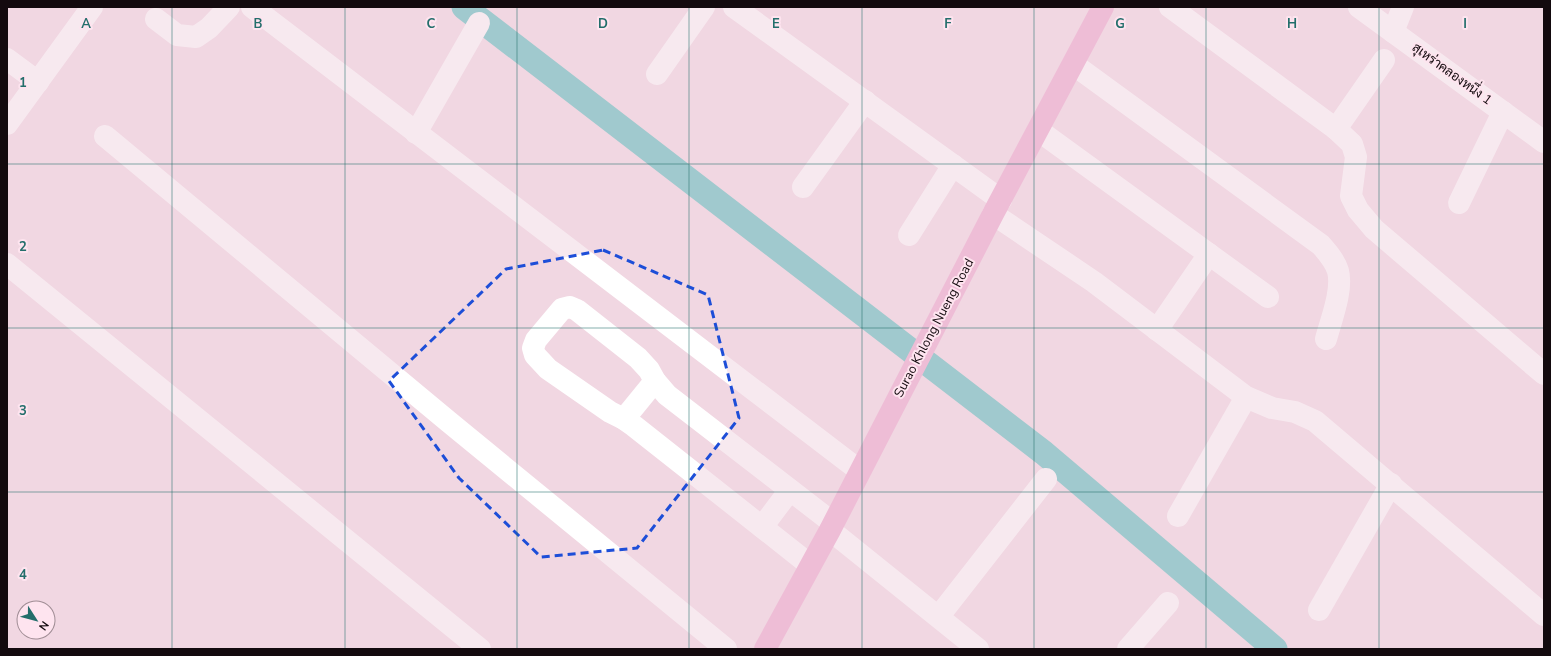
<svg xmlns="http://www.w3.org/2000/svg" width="1551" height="656" font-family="'Nunito Sans',Sarabun,sans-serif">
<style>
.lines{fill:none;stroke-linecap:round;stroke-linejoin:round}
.canal{stroke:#3fb8b5;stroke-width:25}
.minor{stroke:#fff;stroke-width:22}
.major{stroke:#ec9ec8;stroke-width:22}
.marked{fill:none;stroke:#1d4ed8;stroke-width:3;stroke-dasharray:8 5;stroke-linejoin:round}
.grid{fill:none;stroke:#236e6b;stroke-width:1;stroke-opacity:0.55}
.labels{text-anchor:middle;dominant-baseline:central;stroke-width:4;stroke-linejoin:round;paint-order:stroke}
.street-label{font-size:13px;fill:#130a0e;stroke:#fee4ef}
.grid-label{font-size:13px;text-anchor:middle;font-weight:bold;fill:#236e6b;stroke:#fee4ef;stroke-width:4;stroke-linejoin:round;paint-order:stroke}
</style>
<rect width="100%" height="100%" fill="#f1d7e2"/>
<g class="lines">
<!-- canal -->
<path class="canal" d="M464,7L1044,453L1275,649"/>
<!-- minor -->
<g class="minor">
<path d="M252,7L860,471"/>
<path d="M734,7L1001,200"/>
<path d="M1170,7L1336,129L1352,144L1356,157L1351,196L1358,210L1374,229L1544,374"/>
<path d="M1359,7L1544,142"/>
<path d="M156,19L177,35L196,37L209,28L229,7"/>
<path d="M1393,32L1403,7"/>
<path d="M7,59L38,82"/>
<path d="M1073,64L1321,245C1328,253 1335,261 1338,271C1343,290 1331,320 1326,339"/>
<path d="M657,74L704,7"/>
<path d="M7,124L92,7"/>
<path d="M1336,129L1384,60"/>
<path d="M1038,130L1268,297"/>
<path d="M416,133L479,23"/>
<path d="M105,136L449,422L726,649"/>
<path d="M803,187L865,101"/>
<path d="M1459,203L1503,112"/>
<path d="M993,214L1094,282L1246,397L1272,408L1295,412L1315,421L1544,615"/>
<path d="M909,235L953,165"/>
<path d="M7,264L480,649"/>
<path d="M1157,330L1209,254"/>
<path d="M624,419L655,381"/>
<path d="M1178,516L1246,397"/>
<path d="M762,527L790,490"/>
<path d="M830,530L978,649"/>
<path d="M810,565L634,426L624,419L610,412L548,369L535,355L533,348L536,340L562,309L570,307L577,310L638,358L649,370L655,381L667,395L833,523"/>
<path d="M1319,610L1391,484"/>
<path d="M939,616L1046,479"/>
<path d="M1128,649L1168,603"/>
</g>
<!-- major -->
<path class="major" d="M765,649L830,530L993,214L1103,7"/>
</g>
<!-- marked area -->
<path d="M0 0H1551V656H0ZM603,250L708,295L739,418L637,548L541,557L459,478L389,381L506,269Z" fill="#f1d7e2" fill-opacity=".55" fill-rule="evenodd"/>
<path class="marked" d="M603,250L708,295L739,418L637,548L541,557L459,478L389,381L506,269Z"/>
<!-- grid -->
<path class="grid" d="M172,7V649M345,7V649M517,7V649M689,7V649M862,7V649M1034,7V649M1206,7V649M1379,7V649M7,164H1544M7,328H1544M7,492H1544"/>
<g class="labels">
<!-- street labels -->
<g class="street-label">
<text transform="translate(1452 74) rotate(36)">สุเหร่าคลองหนึ่ง 1</text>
<text transform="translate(934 328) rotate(-62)">Surao Khlong Nueng Road</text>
</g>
</g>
<g class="grid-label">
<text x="86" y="28">A</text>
<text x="258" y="28">B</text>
<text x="431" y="28">C</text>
<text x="603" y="28">D</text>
<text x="776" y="28">E</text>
<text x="948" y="28">F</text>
<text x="1120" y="28">G</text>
<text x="1292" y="28">H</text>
<text x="1465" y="28">I</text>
<text x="23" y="87">1</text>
<text x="23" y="251">2</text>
<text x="23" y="415">3</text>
<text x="23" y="579">4</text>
</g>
<!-- border -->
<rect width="1551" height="656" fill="none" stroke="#130a0e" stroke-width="16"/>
<!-- north arrow -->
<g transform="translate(36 620) rotate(126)"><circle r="19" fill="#fee4ef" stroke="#a08d95"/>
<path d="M0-3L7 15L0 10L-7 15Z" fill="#236e6b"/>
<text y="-6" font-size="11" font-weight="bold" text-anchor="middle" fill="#130a0e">N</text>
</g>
</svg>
